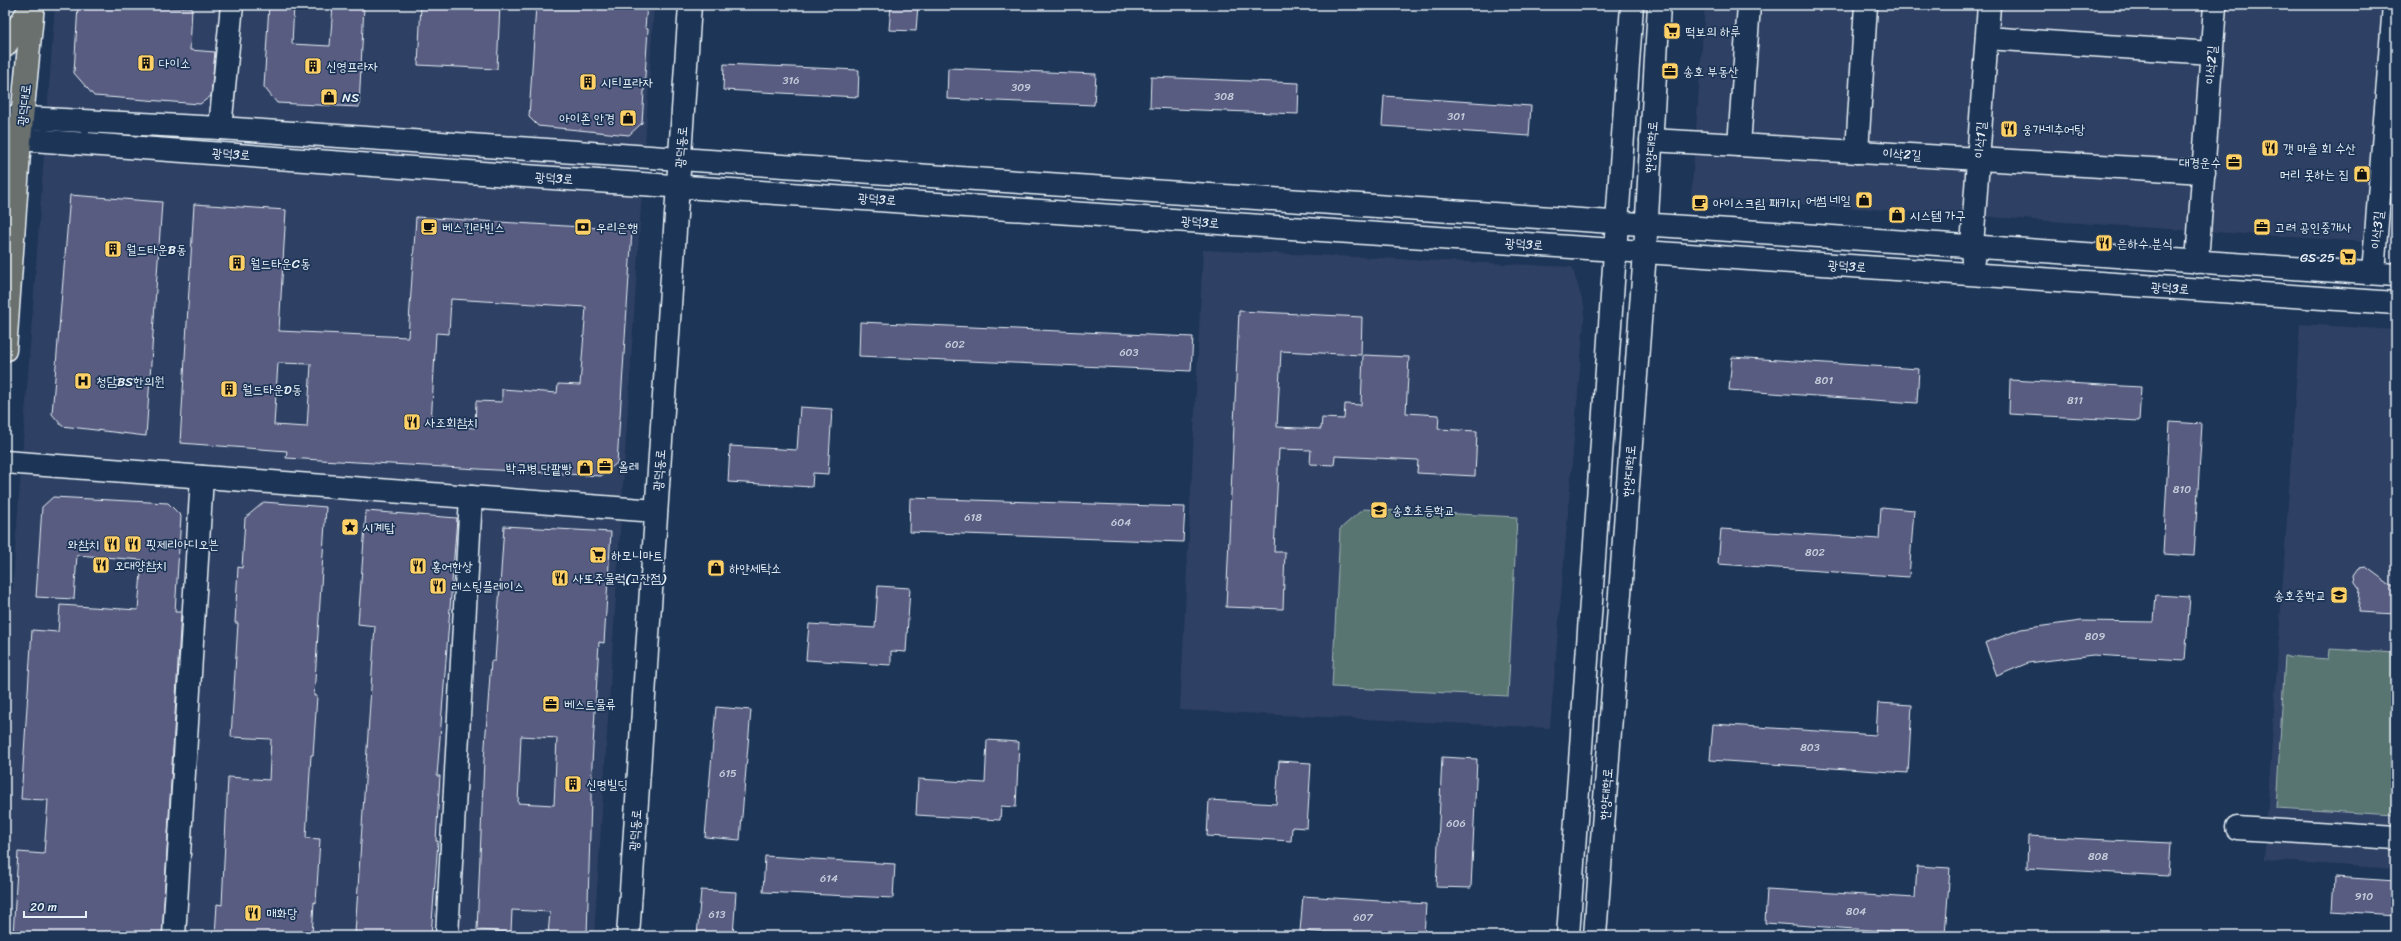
<svg xmlns="http://www.w3.org/2000/svg" width="2401" height="941" font-family="Sriracha,'Poor Story',sans-serif">
<style>
.built{fill:#2f4164}
.park{fill:#587472;stroke:#a0b2b5}
.building{fill:#585c81;stroke:#e8f1f8;fill-rule:evenodd}
.lines{fill:none;stroke-linecap:round;stroke-linejoin:round}
.minor-casing{stroke:#e8f1f8;stroke-width:25}
.major-casing{stroke:#e8f1f8;stroke-width:25}
.minor{stroke:#1d3557;stroke-width:22}
.major{stroke:#6a706d;stroke-width:22}
.labels{text-anchor:middle;dominant-baseline:central;stroke-width:3.5;stroke-linejoin:round;paint-order:stroke}
.number-label{font-size:11px;fill:#c4ccda}
.poi-label{font-size:13px;fill:#e8f1f8;stroke:#1d3557;text-anchor:start}
.street-label{font-size:13px;fill:#e8f1f8;stroke:#1d3557}
</style>
<rect width="100%" height="100%" fill="#1d3557"/>
<filter id="ink" filterUnits="userSpaceOnUse"><feTurbulence type="fractalNoise" baseFrequency=".025" numOctaves="2"/><feDisplacementMap in="SourceGraphic" scale="8" xChannelSelector="R" yChannelSelector="G"/><feConvolveMatrix kernelMatrix="1 2 1 2 8 2 1 2 1" color-interpolation-filters="sRGB"/></filter>
<g filter="url(#ink)">
<!-- built -->
<g class="built">
<path d="M55,5H654L594,936H5V688Z"/>
<path d="M1705,5H2396V244L1691,197Z"/>
<path d="M1203,250L1572,267L1585,309L1550,728L1180,710Z"/>
<path d="M2300,324L2396,330V869L2264,860Z"/>
</g>
<!-- park -->
<g class="park">
<path d="M1363,509L1517,517L1508,696L1332,687L1340,529Z"/>
<path d="M2329,649L2396,653V815L2276,808L2285,656L2328,659Z"/>
</g>
<!-- building -->
<g class="building">
<path d="M78,5L192,8L190,50L215,52L211,96L200,104L94,96L74,73Z"/>
<path d="M269,5H294L292,44L330,46L333,5H364L359,107L277,103L264,87Z"/>
<path d="M421,5H500L497,69L418,65Z"/>
<path d="M536,5H647L645,28L648,29L642,123L629,135L538,126L529,117Z"/>
<path d="M891,5H918L916,31L889,30Z"/>
<path d="M724,64L859,70L858,97L723,90Z"/>
<path d="M948,68L1096,74L1094,105L947,99Z"/>
<path d="M1151,77L1299,83L1298,114L1150,108Z"/>
<path d="M1384,96L1531,106L1529,136L1382,126Z"/>
<path d="M70,195L162,202L146,436L62,426L52,414Z"/>
<path d="M194,204L286,210L279,331L408,337L416,217L632,230L617,463L601,476L286,458L287,451L180,443ZM451,299L586,307L580,385L558,384L557,393L502,389V402L476,401L475,428L431,425L436,333L449,334ZM278,363L311,364L307,427L274,425Z"/>
<path d="M1239,311L1362,317L1361,355L1281,351L1277,427L1321,429L1322,418L1344,419L1345,404L1361,405L1363,355L1409,357L1406,413L1439,415L1438,429L1477,431L1475,476L1417,473L1418,460L1335,456L1334,465L1310,464L1311,450L1279,449L1274,552H1285L1283,609L1226,607Z"/>
<path d="M860,322L1193,337L1191,371L859,356Z"/>
<path d="M1732,357L1919,369L1917,403L1729,390Z"/>
<path d="M2010,380L2141,387L2139,421L2009,414Z"/>
<path d="M800,407L832,409L828,474L813,473L812,487L728,482L730,446L797,450Z"/>
<path d="M2170,422L2202,424L2194,556L2163,554Z"/>
<path d="M53,497L168,503L181,516L175,612H181L162,936H13L18,852L44,854L48,800L21,799L32,630L58,632L60,605L138,610L142,560L77,555L74,599L36,597L42,507Z"/>
<path d="M910,498L1185,507L1183,542L909,532Z"/>
<path d="M264,502L326,507L314,696H317L313,755H311L306,838L320,839L316,903L314,902L312,936H215L217,904L222,905L228,777L269,780L271,739L231,737L238,623H235L238,567L242,568L245,518Z"/>
<path d="M1881,507L1914,510L1909,577L1718,564L1721,529L1879,539Z"/>
<path d="M366,511L457,518L437,776H440L436,841H438L431,936L355,934L375,626L358,624Z"/>
<path d="M504,526L611,532L604,643L599,642L592,764L587,936L548,935L550,912L512,910L511,932L477,930L484,760L491,661H495ZM521,736L557,738L554,805L518,803Z"/>
<path d="M2366,567L2396,589V614L2358,612L2360,589L2355,582L2354,575L2359,568Z"/>
<path d="M878,586L910,588L906,652L891,651V665L806,660L809,624L875,628Z"/>
<path d="M2156,595L2190,597L2185,660L2093,655L2028,663L1997,676L1985,643L2021,629L2081,621L2154,622Z"/>
<path d="M1878,703L1912,705L1908,773L1710,760L1713,724L1876,735Z"/>
<path d="M716,707L751,710L740,840L705,837Z"/>
<path d="M987,740L1019,742L1016,807L1001,806L1000,820L916,815L918,779L985,783Z"/>
<path d="M1442,757L1477,759L1471,888L1436,887Z"/>
<path d="M1279,761L1311,763L1307,828L1292,827L1291,841L1207,836L1209,800L1276,804Z"/>
<path d="M2028,836L2170,843L2168,876L2027,868Z"/>
<path d="M765,856L895,864L893,898L763,892Z"/>
<path d="M1917,866L1950,868L1945,935L1765,923L1767,889L1915,898Z"/>
<path d="M2334,877L2396,881V915L2332,911Z"/>
<path d="M701,890L736,892L733,936H697Z"/>
<path d="M1303,896L1426,904L1424,936H1376L1300,931Z"/>
</g>
<g class="lines">
<defs>
<g id="minor">
<path d="M1749,5L1739,145L2204,172"/>
<path d="M1987,38L2212,53"/>
<path d="M5,117L220,128L2396,275"/>
<path d="M220,128L232,5"/>
<path d="M5,138L509,175L2396,303"/>
<path d="M1651,140L1739,145"/>
<path d="M1857,152L1866,5"/>
<path d="M1973,261L1972,246L1989,5"/>
<path d="M2197,262L2215,5"/>
<path d="M2373,273L2394,5"/>
<path d="M5,462L656,511"/>
<path d="M2237,828L2396,838"/>
<path d="M174,936L202,477"/>
<path d="M447,936L471,497"/>
<path d="M628,936L690,5"/>
<path d="M1568,936L1632,5"/>
<path d="M1595,936L1645,252L1659,5"/>
</g>
<g id="major">
<path d="M5,46L32,6"/>
<path d="M5,350L20,139L33,5"/>
</g>
</defs>
<!-- minor casing -->
<use href="#minor" class="minor-casing"/>
<!-- major casing -->
<use href="#major" class="major-casing"/>
<!-- minor -->
<use href="#minor" class="minor"/>
<!-- major -->
<use href="#major" class="major"/>
</g>
</g>
<!-- icons -->
<defs>
<symbol id="supermarket-square" viewBox="-11 -11 22 22"><rect x="-9" y="-9" width="18" height="18" rx="4" fill="#ffd166" stroke="#1d3557"/><path d="M-6-5.5h2.5l.6 2H6L4.5 2H-2.5L-4.4-4H-6ZM-1.5 3.2a1.3 1.3 0 1 0 .1 0ZM3 3.2a1.3 1.3 0 1 0 .1 0Z" fill="#111"/></symbol>
<symbol id="building-square" viewBox="-11 -11 22 22"><rect x="-9" y="-9" width="18" height="18" rx="4" fill="#ffd166" stroke="#1d3557"/><path d="M-4-6H4V6H1V3H-1V6H-4ZM-2.5-4.3h1.7v1.8h-1.7ZM.8-4.3h1.7v1.8H.8ZM-2.5-1h1.7V.8h-1.7ZM.8-1h1.7V.8H.8Z" fill="#111"/></symbol>
<symbol id="office-square" viewBox="-11 -11 22 22"><rect x="-9" y="-9" width="18" height="18" rx="4" fill="#ffd166" stroke="#1d3557"/><path d="M-6-3h4V-5.5h4V-3h4V5H-6ZM-1-4.5V-3h2v-1.5ZM-6 0V1H6V0Z" fill="#111"/></symbol>
<symbol id="shop-square" viewBox="-11 -11 22 22"><rect x="-9" y="-9" width="18" height="18" rx="4" fill="#ffd166" stroke="#1d3557"/><path d="M-5-2.5h2.3a2.7 3.5 0 0 1 5.4 0H5L5.5 6h-11ZM-1.5-2.5h3a1.5 2.3 0 0 0-3 0Z" fill="#111"/></symbol>
<symbol id="restaurant-square" viewBox="-11 -11 22 22"><rect x="-9" y="-9" width="18" height="18" rx="4" fill="#ffd166" stroke="#1d3557"/><path d="M-5-6h1v4h1v-4h1v4h1v-4h1v5L-1.5 .5V6h-2V.5L-5-1ZM5-6V6H3V1.5H1.5Q1.5-4 5-6Z" fill="#111"/></symbol>
<symbol id="cafe-square" viewBox="-11 -11 22 22"><rect x="-9" y="-9" width="18" height="18" rx="4" fill="#ffd166" stroke="#1d3557"/><path d="M-5.5-4.5H6V0H3Q3 3.5 0 3.5H-2.5Q-5.5 3.5-5.5 0ZM3-3.2v2h1.7v-2ZM-6 4.5H4V6H-6Z" fill="#111"/></symbol>
<symbol id="bank-square" viewBox="-11 -11 22 22"><rect x="-9" y="-9" width="18" height="18" rx="4" fill="#ffd166" stroke="#1d3557"/><path d="M-6-4H6V4H-6ZM0-2.3a2.3 2.3 0 1 0 0 4.6a2.3 2.3 0 1 0 0-4.6Z" fill="#111"/></symbol>
<symbol id="hospital-square" viewBox="-11 -11 22 22"><rect x="-9" y="-9" width="18" height="18" rx="4" fill="#ffd166" stroke="#1d3557"/><path d="M-5-5h3v3.5h4V-5h3V5h-3V1.5h-4V5h-3Z" fill="#111"/></symbol>
<symbol id="school-square" viewBox="-11 -11 22 22"><rect x="-9" y="-9" width="18" height="18" rx="4" fill="#ffd166" stroke="#1d3557"/><path d="M0-5L7-2L0 1L-7-2ZM-4 1L0 2.5L4 1V4Q0 6-4 4Z" fill="#111"/></symbol>
<symbol id="sight-square" viewBox="-11 -11 22 22"><rect x="-9" y="-9" width="18" height="18" rx="4" fill="#ffd166" stroke="#1d3557"/><path d="M0-6L1.8-2.2L6-1.7L2.9 1.2L3.7 5.4L0 3.3L-3.7 5.4L-2.9 1.2L-6-1.7L-1.8-2.2Z" fill="#111"/></symbol>
</defs>
<g fill-rule="evenodd">
<use href="#supermarket-square" x="1662" y="21" width="20" height="20"/>
<use href="#building-square" x="136" y="53" width="20" height="20"/>
<use href="#building-square" x="303" y="56" width="20" height="20"/>
<use href="#office-square" x="1660" y="61" width="20" height="20"/>
<use href="#building-square" x="578" y="72" width="20" height="20"/>
<use href="#shop-square" x="319" y="87" width="20" height="20"/>
<use href="#shop-square" x="618" y="108" width="20" height="20"/>
<use href="#restaurant-square" x="1999" y="119" width="20" height="20"/>
<use href="#restaurant-square" x="2260" y="138" width="20" height="20"/>
<use href="#office-square" x="2224" y="152" width="20" height="20"/>
<use href="#shop-square" x="2352" y="164" width="20" height="20"/>
<use href="#shop-square" x="1854" y="190" width="20" height="20"/>
<use href="#cafe-square" x="1690" y="193" width="20" height="20"/>
<use href="#shop-square" x="1887" y="205" width="20" height="20"/>
<use href="#cafe-square" x="419" y="217" width="20" height="20"/>
<use href="#bank-square" x="573" y="217" width="20" height="20"/>
<use href="#office-square" x="2252" y="217" width="20" height="20"/>
<use href="#restaurant-square" x="2094" y="233" width="20" height="20"/>
<use href="#building-square" x="103" y="239" width="20" height="20"/>
<use href="#supermarket-square" x="2338" y="247" width="20" height="20"/>
<use href="#building-square" x="227" y="253" width="20" height="20"/>
<use href="#hospital-square" x="73" y="371" width="20" height="20"/>
<use href="#building-square" x="219" y="379" width="20" height="20"/>
<use href="#restaurant-square" x="402" y="412" width="20" height="20"/>
<use href="#office-square" x="595" y="456" width="20" height="20"/>
<use href="#shop-square" x="575" y="458" width="20" height="20"/>
<use href="#school-square" x="1369" y="500" width="20" height="20"/>
<use href="#sight-square" x="340" y="517" width="20" height="20"/>
<use href="#restaurant-square" x="102" y="534" width="20" height="20"/>
<use href="#restaurant-square" x="123" y="534" width="20" height="20"/>
<use href="#supermarket-square" x="588" y="545" width="20" height="20"/>
<use href="#restaurant-square" x="91" y="555" width="20" height="20"/>
<use href="#restaurant-square" x="408" y="556" width="20" height="20"/>
<use href="#shop-square" x="706" y="558" width="20" height="20"/>
<use href="#restaurant-square" x="550" y="568" width="20" height="20"/>
<use href="#restaurant-square" x="428" y="576" width="20" height="20"/>
<use href="#school-square" x="2329" y="585" width="20" height="20"/>
<use href="#office-square" x="541" y="694" width="20" height="20"/>
<use href="#building-square" x="563" y="774" width="20" height="20"/>
<use href="#restaurant-square" x="243" y="903" width="20" height="20"/>
</g>
<g class="labels">
<!-- number labels -->
<g class="number-label">
<text x="791" y="80">316</text>
<text x="1021" y="87">309</text>
<text x="1224" y="96">308</text>
<text x="1456" y="116">301</text>
<text x="955" y="344">602</text>
<text x="1129" y="352">603</text>
<text x="1824" y="380">801</text>
<text x="2075" y="400">811</text>
<text x="2182" y="489">810</text>
<text x="973" y="517">618</text>
<text x="1121" y="522">604</text>
<text x="1815" y="552">802</text>
<text x="2095" y="636">809</text>
<text x="1810" y="747">803</text>
<text x="728" y="773">615</text>
<text x="1456" y="823">606</text>
<text x="2098" y="856">808</text>
<text x="829" y="878">614</text>
<text x="2364" y="896">910</text>
<text x="1856" y="911">804</text>
<text x="717" y="914">613</text>
<text x="1363" y="917">607</text>
</g>
<!-- poi labels -->
<g class="poi-label">
<text x="1685" y="31">떡보의 하루</text>
<text x="159" y="63">다이소</text>
<text x="326" y="66">신영프라자</text>
<text x="1683" y="71">송호 부동산</text>
<text x="601" y="82">시티프라자</text>
<text x="342" y="97">NS</text>
<text x="615" y="118" text-anchor="end">아이존 안경</text>
<text x="2022" y="129">웅가네추어탕</text>
<text x="2283" y="148">갯 마을 회 수산</text>
<text x="2221" y="162" text-anchor="end">대경운수</text>
<text x="2349" y="174" text-anchor="end">머리 못하는 집</text>
<text x="1851" y="200" text-anchor="end">어썸 네일</text>
<text x="1713" y="203">아이스크림 패키지</text>
<text x="1910" y="215">시스템 가구</text>
<text x="442" y="227">베스킨라빈스</text>
<text x="596" y="227">우리은행</text>
<text x="2275" y="227">고려 공인중개사</text>
<text x="2117" y="243">은하수 분식</text>
<text x="126" y="249">월드타운B동</text>
<text x="2335" y="257" text-anchor="end">GS 25</text>
<text x="250" y="263">월드타운C동</text>
<text x="96" y="381">청담BS한의원</text>
<text x="242" y="389">월드타운D동</text>
<text x="425" y="422">사조회참치</text>
<text x="618" y="466">올레</text>
<text x="572" y="468" text-anchor="end">박규병 단팥빵</text>
<text x="1392" y="510">송호초등학교</text>
<text x="363" y="527">시계탑</text>
<text x="99" y="544" text-anchor="end">와참치</text>
<text x="146" y="544">핏제리아디오븐</text>
<text x="611" y="555">하모니마트</text>
<text x="114" y="565">오대양참치</text>
<text x="431" y="566">홍어한상</text>
<text x="729" y="568">하얀세탁소</text>
<text x="573" y="578">사또주물럭(고잔점)</text>
<text x="451" y="586">레스팅플레이스</text>
<text x="2326" y="595" text-anchor="end">송호중학교</text>
<text x="564" y="704">베스트물류</text>
<text x="586" y="784">신명빌딩</text>
<text x="266" y="913">매화당</text>
</g>
<!-- street labels -->
<g class="street-label">
<text transform="translate(2211 65) rotate(-86)">이삭2길</text>
<text transform="translate(24 105) rotate(-84)">광덕대로</text>
<text transform="translate(1980 140) rotate(-86)">이삭1길</text>
<text transform="translate(681 147) rotate(-86)">광덕동로</text>
<text transform="translate(1651 147) rotate(-86)">한양대학로</text>
<text transform="translate(231 154) rotate(4)">광덕3로</text>
<text transform="translate(1902 154) rotate(3)">이삭2길</text>
<text transform="translate(554 178) rotate(4)">광덕3로</text>
<text transform="translate(877 199) rotate(4)">광덕3로</text>
<text transform="translate(1200 222) rotate(4)">광덕3로</text>
<text transform="translate(2377 230) rotate(-85)">이삭3길</text>
<text transform="translate(1524 244) rotate(4)">광덕3로</text>
<text transform="translate(1847 266) rotate(4)">광덕3로</text>
<text transform="translate(2170 288) rotate(4)">광덕3로</text>
<text transform="translate(659 470) rotate(-86)">광덕동로</text>
<text transform="translate(1629 471) rotate(-86)">한양대학로</text>
<text transform="translate(1606 794) rotate(-86)">한양대학로</text>
<text transform="translate(635 830) rotate(-86)">광덕동로</text>
</g>
</g>
<!-- margin -->
<rect width="2401" height="941" fill="none" stroke="#1d3557" stroke-width="20"/>
<rect x="10" y="10" width="2381" height="921" fill="none" stroke="#e8f1f8" stroke-width="1.5" filter="url(#ink)"/>
<!-- scale -->
<path d="M24 911v6h62v-6" fill="none" stroke="#e8f1f8" stroke-width="2"/>
<text x="30" y="911" font-size="12" fill="#e8f1f8" stroke="#1d3557" stroke-width="3" paint-order="stroke">20 m</text>
</svg>
